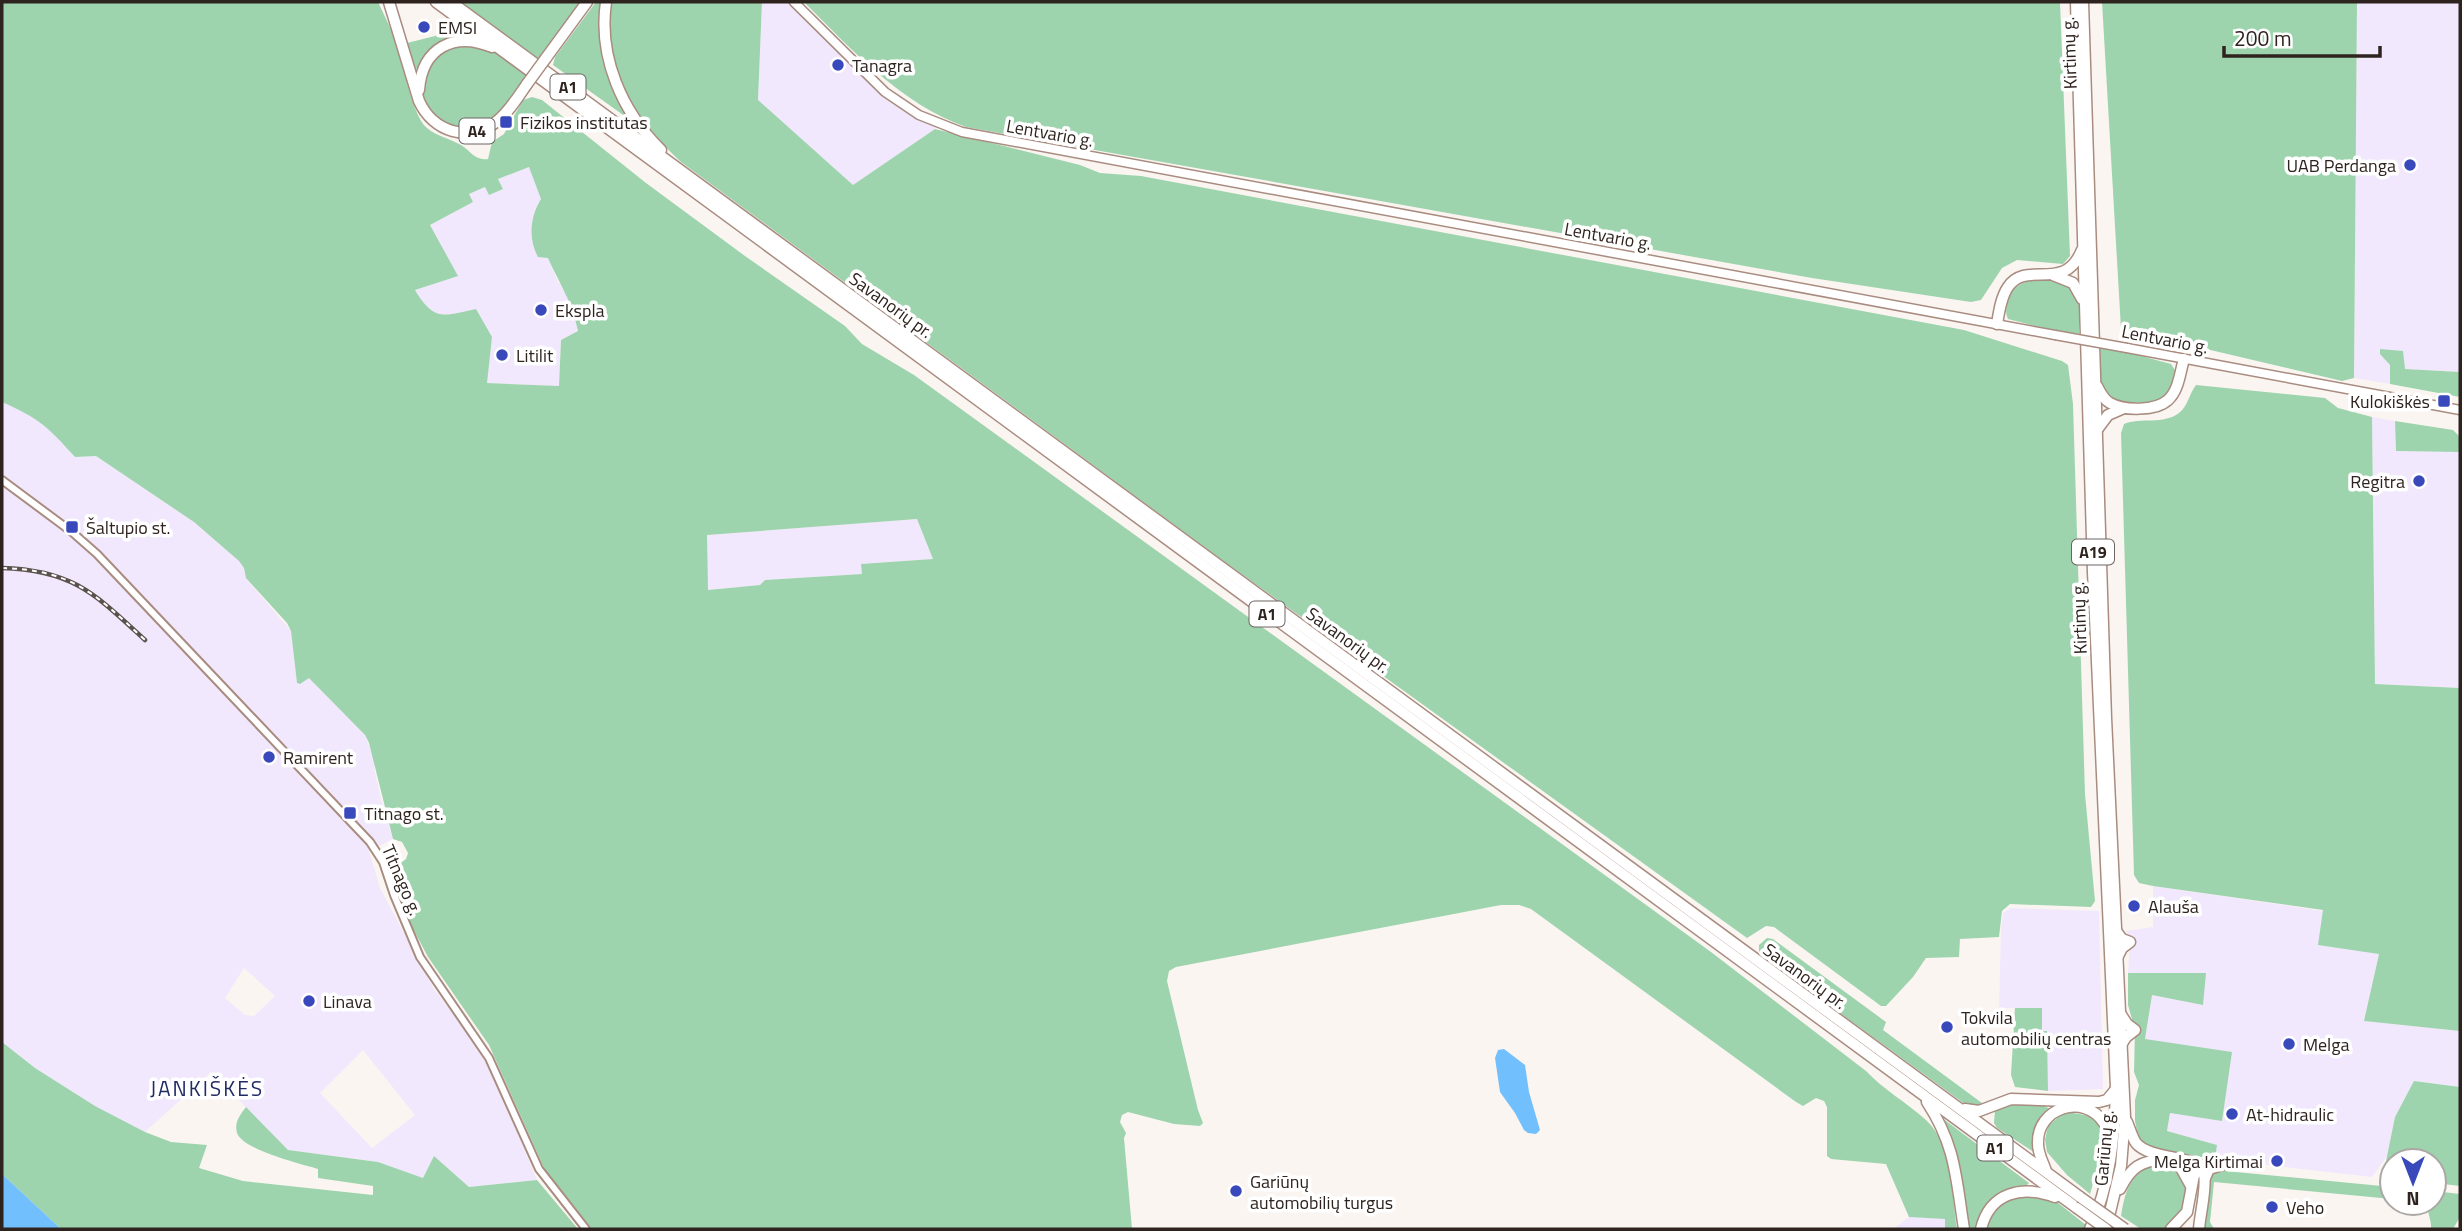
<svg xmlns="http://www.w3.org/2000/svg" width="2462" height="1231" font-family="'Titillium Web',sans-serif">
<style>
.industrial{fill:#f1e8fd;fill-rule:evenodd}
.green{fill:#9dd4ad;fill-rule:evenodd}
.water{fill:#71bffd}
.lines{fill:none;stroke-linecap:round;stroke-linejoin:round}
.minor-casing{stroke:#a98c80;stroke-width:10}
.major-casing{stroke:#a98c80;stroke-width:11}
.highway-casing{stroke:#a98c80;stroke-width:13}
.minor{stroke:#fff;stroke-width:6}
.major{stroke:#fff;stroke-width:8}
.highway{stroke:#fff;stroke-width:10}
.rail-casing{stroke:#5c524d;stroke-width:4.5}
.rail{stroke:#fff;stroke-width:2;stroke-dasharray:5;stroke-linecap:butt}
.major-bridge-casing{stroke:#a98c80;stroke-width:11;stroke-linecap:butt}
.highway-bridge-casing{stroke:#a98c80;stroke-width:13;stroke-linecap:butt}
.major-bridge{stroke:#fff;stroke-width:8}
.highway-bridge{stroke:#fff;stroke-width:10}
.poi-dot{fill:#3949bb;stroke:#fff;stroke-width:2.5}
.labels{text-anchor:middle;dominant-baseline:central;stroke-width:7;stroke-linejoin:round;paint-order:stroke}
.shield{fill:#fff;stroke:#6d6562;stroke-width:2}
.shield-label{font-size:16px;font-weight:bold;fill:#2e231e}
.poi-label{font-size:18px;fill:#2e231e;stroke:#fff;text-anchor:start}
.street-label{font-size:18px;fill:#2e231e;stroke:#fff}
.quarter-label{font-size:21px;letter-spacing:2px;fill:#212c65;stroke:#fff}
</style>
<rect width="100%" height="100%" fill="#fbf5f2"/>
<!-- industrial -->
<g class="industrial">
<path d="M762,2H789L883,95L908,113L936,126L935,129L853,185L758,100Z"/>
<path d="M2357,2H2460V372L2404,369L2380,354L2390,365V384L2354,378Z"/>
<path d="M529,167L541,195V200L537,207L548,258L558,282L563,286L574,309L578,332L561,340L559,386L486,383L492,338L450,315L436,314L425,307L415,290L457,276L430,225L473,202L469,194L486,187L503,189L498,179Z"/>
<path d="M2,402L35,417L47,425L75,457L96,456L194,522L239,561L244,568L246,578L291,631L297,683L300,684L309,677L365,735L375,762L374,768L381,798L393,839L369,851L380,888L434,989L469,1034L494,1077L537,1180L469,1187L434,1156L423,1178L378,1162L288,1150L211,1072L145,1132L95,1106L35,1068L2,1042ZM244,968L275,996L254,1016L245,1015L225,998ZM363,1050L415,1115L372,1148L320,1093Z"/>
<path d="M2372,417L2395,421L2396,451L2460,452V688L2375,684Z"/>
<path d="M917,519L934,559L862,564V574L765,580L760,585L708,590L706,535Z"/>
<path d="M2153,886L2323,911L2379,953L2364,1021L2460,1031V1087L2414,1081L2395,1117L2390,1152L2372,1177L2215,1159L2217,1145L2167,1131L2170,1113L2222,1121L2145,1040L2152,994L2206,974L2128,973L2130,942L2126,931L2153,927Z"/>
<path d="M2010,908L2099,911L2103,1089L2048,1091L2047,1032L2042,1031V1008H1999L2001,929L2003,913Z"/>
<path d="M1909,1217L1945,1219V1229H1893Z"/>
</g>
<!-- green -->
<g class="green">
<path d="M2,2H378C384,15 391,28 396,42C403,62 412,116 427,128C436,136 451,139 461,145C471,151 475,161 488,159L492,142L504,134L523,100L532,97L542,100L646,183L745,256L845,326L862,344L914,375L1711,952L1866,1071C1884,1090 1906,1102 1926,1120C1952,1143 1952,1196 1957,1229H1945V1219L1909,1217L1886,1164L1831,1159L1827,1156V1107L1824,1101L1816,1098L1803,1106L1796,1102L1531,909L1519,905H1501L1176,967L1169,971L1167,981L1198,1110L1203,1123L1200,1126L1174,1124L1128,1112L1122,1115L1120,1122L1126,1133L1124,1138L1132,1229H592L545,1170L489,1045L428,957L404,912L395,887L394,868L406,859L408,853L402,842L393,839L369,743L365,735L309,678L300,684L297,683L291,631L287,623L246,578L244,568L239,561L194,522L96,456L75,457C47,426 40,419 2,402ZM529,167L541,199C530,217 528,239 538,257L548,258C560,285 572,301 578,331L561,340L559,386L487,383L492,337L476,309C444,316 434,322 415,290L458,276L430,225L473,202L469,194L485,187L489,195L503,189L498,179ZM917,519L933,559L861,564L862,574L765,580L760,585L708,590L707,535Z"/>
<path d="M460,2H583L539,61Z"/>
<path d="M596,2H600C599,29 598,52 608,78C612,90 625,106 626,117L553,65L555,57Z"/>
<path d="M610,2H762L758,100L853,185L935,129L1080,165L1100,173L1141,176L1964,330L2062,361L2068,365L2073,404L2085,794L2095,901L2091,907L2010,904L2002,911L1999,937L1960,939L1959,957L1926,958L1913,977L1886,1006H1881L1774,927L1766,926L1747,938L1229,565L681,162C635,120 601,66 610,2Z"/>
<path d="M804,2H2060L2070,256L2063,264L2017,260L2002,268L1981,300L1971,302L1812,278L966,127C901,104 851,49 804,2Z"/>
<path d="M2102,2H2357L2354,378L2342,381L2121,329Z"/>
<path d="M445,31H451L455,38L418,69L414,68L407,43L435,36Z"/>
<path d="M456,44L488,48L530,75C515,94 502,115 480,126C457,136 417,115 422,86C424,76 431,65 435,55Z"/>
<path d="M2062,279C2084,288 2079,315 2079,334L2051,330L2008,319C2005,312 2006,309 2008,302C2014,276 2041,280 2062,279Z"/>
<path d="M2100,348L2130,353L2171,364L2175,370L2170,391L2162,399L2154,402L2120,403L2111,401L2101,388Z"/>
<path d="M2380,349L2403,351L2405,369L2460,372V397L2390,384V365L2380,354Z"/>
<path d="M2196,385L2325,398L2338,408L2372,417L2375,684L2460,688V1031L2364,1021L2379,954L2318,945L2323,910L2153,886L2139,883L2134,875L2121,433L2124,424C2141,417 2163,425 2179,413C2188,406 2189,394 2196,385Z"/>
<path d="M2395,421L2453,430L2459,436V452L2396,451Z"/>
<path d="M1767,938L1773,939L1886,1022L1883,1030L1986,1106L1969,1107L1759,954V945Z"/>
<path d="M2128,973H2206L2203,1005L2152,995L2145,1039L2232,1052L2222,1121L2170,1113L2167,1131L2217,1145L2215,1159L2153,1150L2139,1141L2135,1121V1100L2139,1085L2134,1072L2135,1030L2128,1005Z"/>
<path d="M2015,1008H2042V1031H2047L2048,1091L2015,1087L2011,1075Z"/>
<path d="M2,1042L35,1068L95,1106L145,1132L171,1142L207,1145L199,1168L243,1181L373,1195V1186L318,1178V1169C301,1164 243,1150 237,1133C234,1122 240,1115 246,1107L288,1150L378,1162L423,1178L434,1156L469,1187L537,1180L578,1229H61L2,1174Z"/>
<path d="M2414,1081L2460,1087V1186L2434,1183V1161H2392V1179L2383,1176L2395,1117Z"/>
<path d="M2010,1103H2039L2050,1109L2035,1153L1997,1128L1994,1123L1995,1109Z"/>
<path d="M2072,1113C2113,1117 2106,1136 2098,1166C2095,1175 2093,1184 2090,1194L2067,1175L2047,1152L2045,1140L2048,1126L2062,1114Z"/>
<path d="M1942,1118L2029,1183L2025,1187L2010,1190L1978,1229H1966L1951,1139Z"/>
<path d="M2154,1166L2170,1169L2187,1180V1205L2169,1228L2141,1229L2121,1216C2124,1195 2130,1171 2154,1166Z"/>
<path d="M2215,1170L2392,1187V1199L2214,1182L2210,1222L2214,1229H2201L2207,1178Z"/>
<path d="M2434,1191L2460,1194V1217L2453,1229H2431C2432,1220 2426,1211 2428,1203H2434Z"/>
<path d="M2012,1196H2046L2057,1202L2086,1225L2083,1229H1984L1993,1209Z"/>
</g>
<!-- water -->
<g class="water">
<path d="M1504,1049L1525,1065L1529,1092L1540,1130L1536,1134L1528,1133L1524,1130L1515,1113L1500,1092L1495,1058L1498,1050Z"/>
<path d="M2,1174L61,1229H2Z"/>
</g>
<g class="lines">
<defs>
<path id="minor" d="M2,480L72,532L97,554L370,842L383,862L394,895L420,957L489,1058L539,1169L586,1229"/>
<g id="major">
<path d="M794,2L885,92L919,115L962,132L2055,335"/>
<path d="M2127,348L2460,410"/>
</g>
<g id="highway">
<path d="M389,2L419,101C433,132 469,143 496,122C509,112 518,97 527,84"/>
<path d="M436,2L2077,1208"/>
<path d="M451,2L2080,1197"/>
<path d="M606,2C598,57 622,112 661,150"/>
<path d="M2076,2L2093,572L2116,1088C2115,1136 2110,1185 2090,1229"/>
<path d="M2083,2L2106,718L2125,1117L2121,1166L2106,1229"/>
<path d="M546,58L587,2"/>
<path d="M419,90C422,48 454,31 492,47"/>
<path d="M2053,275L2073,283L2082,299"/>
<path d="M1997,324C1999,312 2001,297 2008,287C2027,259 2064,294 2082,250"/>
<path d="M2097,386C2100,392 2103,399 2110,403C2124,411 2156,411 2168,400C2179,390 2180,372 2184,359"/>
<path d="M2096,431L2108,415L2124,408"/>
<path d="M2116,931L2122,939L2130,942L2122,948L2118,956"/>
<path d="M2120,1013L2127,1024L2135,1030L2126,1037L2121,1045"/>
<path d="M1927,1102C1956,1146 1956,1179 1964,1229"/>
<path d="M1965,1109L1979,1111L2011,1099L2099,1102L2107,1100L2116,1089"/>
<path d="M2127,1122C2130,1129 2132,1137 2136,1143C2151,1161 2200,1154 2204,1174C2207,1188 2200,1214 2199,1229"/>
<path d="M2169,1162L2181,1168L2191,1186"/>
<path d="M2046,1171C2043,1162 2038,1154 2038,1144C2036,1108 2084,1092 2104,1123C2108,1129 2109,1137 2111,1144"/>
<path d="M2205,1178L2209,1169L2222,1165"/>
<path d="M2120,1189C2131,1167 2140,1161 2165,1159"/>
<path d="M1981,1229C1990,1192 2022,1185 2055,1197"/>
<path d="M2171,1229L2187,1212L2194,1175L2207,1163"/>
</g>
</defs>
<!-- minor casing -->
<use href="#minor" class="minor-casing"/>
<!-- major casing -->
<use href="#major" class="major-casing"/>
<!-- highway casing -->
<use href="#highway" class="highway-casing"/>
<!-- minor -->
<use href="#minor" class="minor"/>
<!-- major -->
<use href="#major" class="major"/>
<!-- highway -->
<use href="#highway" class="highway"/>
<defs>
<path id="rail" d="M2,568C73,570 95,594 145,640"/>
</defs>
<!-- rail casing -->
<use href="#rail" class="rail-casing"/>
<!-- rail -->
<use href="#rail" class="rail"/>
<defs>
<path id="major-bridge" d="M2055,335L2127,348"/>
<g id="highway-bridge">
<path d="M527,84L546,58"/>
<path d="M2080,1197L2125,1229"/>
<path d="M2077,1208L2106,1229"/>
</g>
</defs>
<!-- major-bridge casing -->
<use href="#major-bridge" class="major-bridge-casing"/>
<!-- highway-bridge casing -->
<use href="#highway-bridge" class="highway-bridge-casing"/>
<!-- major-bridge -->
<use href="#major-bridge" class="major-bridge"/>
<!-- highway-bridge -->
<use href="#highway-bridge" class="highway-bridge"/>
</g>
<!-- markers -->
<g class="poi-dot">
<circle cx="424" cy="27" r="7"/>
<circle cx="838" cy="65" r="7"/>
<rect x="499" y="115" width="14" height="14" rx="3.5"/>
<circle cx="2410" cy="165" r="7"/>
<circle cx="541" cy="310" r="7"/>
<circle cx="502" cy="355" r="7"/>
<rect x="2437" y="394" width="14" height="14" rx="3.5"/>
<circle cx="2419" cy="481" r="7"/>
<rect x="65" y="520" width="14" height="14" rx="3.5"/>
<circle cx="269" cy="757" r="7"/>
<rect x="343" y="806" width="14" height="14" rx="3.5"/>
<circle cx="2134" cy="906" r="7"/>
<circle cx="309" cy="1001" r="7"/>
<circle cx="1947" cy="1027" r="7"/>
<circle cx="2289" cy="1044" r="7"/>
<circle cx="2232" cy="1114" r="7"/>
<circle cx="2277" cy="1161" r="7"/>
<circle cx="1236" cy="1191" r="7"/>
<circle cx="2272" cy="1207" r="7"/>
</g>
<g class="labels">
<!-- shield labels -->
<g class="shield">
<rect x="550.5" y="74.5" width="35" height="25" rx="5"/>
<rect x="459.5" y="118.5" width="35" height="25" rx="5"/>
<rect x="2072" y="539.5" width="42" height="25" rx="5"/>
<rect x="1249.5" y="601.5" width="35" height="25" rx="5"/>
<rect x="1977.5" y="1135.5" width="35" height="25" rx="5"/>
</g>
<g class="shield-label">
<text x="568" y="87">A1</text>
<text x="477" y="131">A4</text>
<text x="2093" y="552">A19</text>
<text x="1267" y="614">A1</text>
<text x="1995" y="1148">A1</text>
</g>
<!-- poi labels -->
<g class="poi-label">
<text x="438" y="27">EMSI</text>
<text x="852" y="65">Tanagra</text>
<text x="520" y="122">Fizikos institutas</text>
<text x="2396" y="165" text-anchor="end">UAB Perdanga</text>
<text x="555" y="310">Ekspla</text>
<text x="516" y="355">Litilit</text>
<text x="2430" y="401" text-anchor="end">Kulokiškės</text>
<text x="2405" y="481" text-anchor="end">Regitra</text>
<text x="86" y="527">Šaltupio st.</text>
<text x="283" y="757">Ramirent</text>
<text x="364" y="813">Titnago st.</text>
<text x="2148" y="906">Alauša</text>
<text x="323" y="1001">Linava</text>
<text x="1961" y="1017">Tokvila<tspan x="1961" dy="21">automobilių centras</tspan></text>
<text x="2303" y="1044">Melga</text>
<text x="2246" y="1114">At-hidraulic</text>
<text x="2263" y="1161" text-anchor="end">Melga Kirtimai</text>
<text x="1250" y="1181">Gariūnų<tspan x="1250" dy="21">automobilių turgus</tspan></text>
<text x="2286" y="1207">Veho</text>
</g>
<!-- street labels -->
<g class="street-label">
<text transform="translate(2069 53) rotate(-92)">Kirtimų g.</text>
<text transform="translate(1050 133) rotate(10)">Lentvario g.</text>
<text transform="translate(1608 236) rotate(10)">Lentvario g.</text>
<text transform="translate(891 305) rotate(36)">Savanorių pr.</text>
<text transform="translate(2165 339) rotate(11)">Lentvario g.</text>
<text transform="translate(2079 618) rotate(-92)">Kirtimų g.</text>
<text transform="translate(1348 640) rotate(36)">Savanorių pr.</text>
<text transform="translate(402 880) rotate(67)">Titnago g.</text>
<text transform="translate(1805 976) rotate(36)">Savanorių pr.</text>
<text transform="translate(2104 1148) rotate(-85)">Gariūnų g.</text>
</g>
<!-- quarter labels -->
<g class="quarter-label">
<text x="207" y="1088">JANKIŠKĖS</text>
</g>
</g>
<!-- border -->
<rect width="2462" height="1231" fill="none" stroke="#2e231e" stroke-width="7"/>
<!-- north arrow -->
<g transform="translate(2413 1182) rotate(180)"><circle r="33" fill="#ffffff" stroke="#aba7a5" stroke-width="2"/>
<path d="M0-5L12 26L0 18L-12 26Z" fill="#3949bb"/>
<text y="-10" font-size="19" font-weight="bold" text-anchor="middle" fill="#2e231e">N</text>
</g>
<!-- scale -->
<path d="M2224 46v10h156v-10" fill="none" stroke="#2e231e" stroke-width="3.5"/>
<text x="2234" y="46" font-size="21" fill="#2e231e" stroke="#ffffff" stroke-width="5" paint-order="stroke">200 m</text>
</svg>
